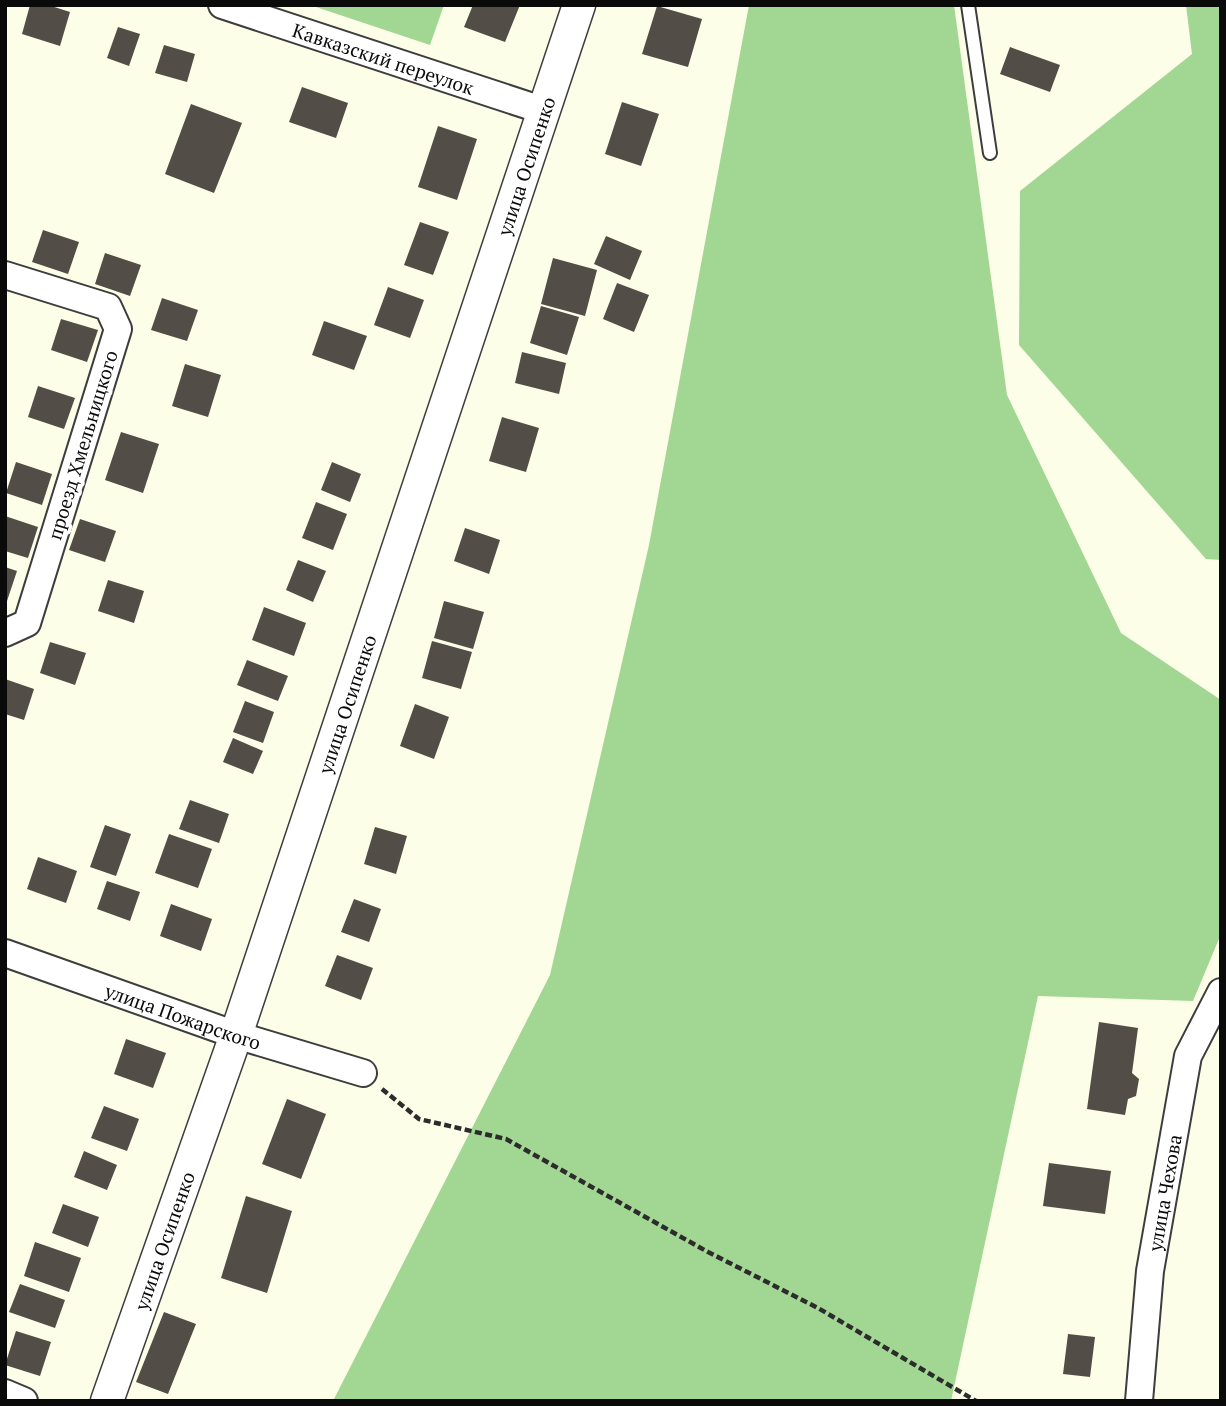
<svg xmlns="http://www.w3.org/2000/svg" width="1226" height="1406" font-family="'PT Serif',serif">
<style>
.forest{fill:#a2d693}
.building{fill:#524d46}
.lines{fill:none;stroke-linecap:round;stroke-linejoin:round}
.service-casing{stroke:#3d3d3d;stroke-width:16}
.minor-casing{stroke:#3d3d3d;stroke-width:30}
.tertiary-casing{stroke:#3d3d3d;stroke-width:35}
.path{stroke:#2c2c2c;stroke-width:4.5;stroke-dasharray:7 3.5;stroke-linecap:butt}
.service{stroke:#fff;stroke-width:12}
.minor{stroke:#fff;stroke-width:26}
.tertiary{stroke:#fff;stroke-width:32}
.labels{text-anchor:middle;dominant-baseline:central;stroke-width:7;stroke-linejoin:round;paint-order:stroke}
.street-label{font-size:19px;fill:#0a0a0a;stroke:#fff}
</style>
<rect width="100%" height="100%" fill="#fdfee7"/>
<!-- forest -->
<g class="forest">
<path d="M310,5H444L430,45Z"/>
<path d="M749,5H954L1007,395L1121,633L1221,700V934L1193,1001L1038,996L951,1401H333L550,975L649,545Z"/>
<path d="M1186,5H1221V560L1206,559L1019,345L1020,191L1192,54Z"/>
</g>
<!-- building -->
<g class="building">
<path d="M30,5H48L70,12L60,46L22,34Z"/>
<path d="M473,5H520L505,42L464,27Z"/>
<path d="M657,6L702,19L688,67L642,54Z"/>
<path d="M118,27L140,34L129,66L107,58Z"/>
<path d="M164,45L195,54L187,82L155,73Z"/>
<path d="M1010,47L1060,65L1050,92L1000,74Z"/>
<path d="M302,87L348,103L336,138L289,122Z"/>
<path d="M622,102L659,114L641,166L605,154Z"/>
<path d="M191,104L242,123L214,193L165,174Z"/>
<path d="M438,126L477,139L457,200L418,187Z"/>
<path d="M420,222L449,232L433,275L404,265Z"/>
<path d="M43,230L79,242L68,274L32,262Z"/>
<path d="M606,236L642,251L630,280L594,264Z"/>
<path d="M105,253L141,265L130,296L95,284Z"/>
<path d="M553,258L597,270L585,316L541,304Z"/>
<path d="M617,283L649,295L634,332L603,319Z"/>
<path d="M388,287L424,300L410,338L374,325Z"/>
<path d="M162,298L198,310L187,341L151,330Z"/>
<path d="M541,306L579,317L567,355L530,343Z"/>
<path d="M61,319L98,330L87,362L51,350Z"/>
<path d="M324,321L367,336L354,370L312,355Z"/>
<path d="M522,352L566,363L559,394L515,383Z"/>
<path d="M185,364L221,375L208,417L172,406Z"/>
<path d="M38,386L75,398L64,429L28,417Z"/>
<path d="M502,417L539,428L526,472L489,461Z"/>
<path d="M121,432L159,444L143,493L105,480Z"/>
<path d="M16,462L52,474L42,505L6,493Z"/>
<path d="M332,462L361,474L350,502L321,490Z"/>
<path d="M316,502L347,514L333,550L302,538Z"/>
<path d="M5,516L38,527L28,558L5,551Z"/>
<path d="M80,519L116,531L105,562L69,550Z"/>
<path d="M465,528L500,540L489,574L454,561Z"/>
<path d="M298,560L326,571L313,602L286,590Z"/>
<path d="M5,567L17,571L6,604H5Z"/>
<path d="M108,580L144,591L134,623L98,611Z"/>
<path d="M444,601L484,612L473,649L434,638Z"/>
<path d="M264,607L306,623L294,656L252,640Z"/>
<path d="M432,641L472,652L461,689L422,678Z"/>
<path d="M50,642L86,653L75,685L40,673Z"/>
<path d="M247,660L288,676L278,701L237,685Z"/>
<path d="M5,679L34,689L24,720L5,714Z"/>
<path d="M245,701L274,712L263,743L233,732Z"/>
<path d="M415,704L449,717L434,759L400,746Z"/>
<path d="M233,738L263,751L253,774L223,762Z"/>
<path d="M190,800L229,814L219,843L179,829Z"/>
<path d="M105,825L131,834L116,876L90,867Z"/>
<path d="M375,827L407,836L396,874L364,864Z"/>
<path d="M169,834L212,849L198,888L155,873Z"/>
<path d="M38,857L77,871L66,903L27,889Z"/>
<path d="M107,881L140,892L130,921L97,909Z"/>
<path d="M354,899L381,909L369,942L341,932Z"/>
<path d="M171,904L212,919L201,951L160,936Z"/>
<path d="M337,955L373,968L361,1000L325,986Z"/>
<path d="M1099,1022L1138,1028L1132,1073L1139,1079L1136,1096L1128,1099L1125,1115L1087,1109Z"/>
<path d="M126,1039L166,1053L153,1088L114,1074Z"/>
<path d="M287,1099L326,1114L301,1179L262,1164Z"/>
<path d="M104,1106L139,1119L127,1151L91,1138Z"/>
<path d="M84,1151L117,1165L107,1190L74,1177Z"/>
<path d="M1049,1163L1111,1171L1105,1214L1043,1206Z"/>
<path d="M246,1196L292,1211L267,1293L221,1278Z"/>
<path d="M63,1204L99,1217L88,1247L52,1233Z"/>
<path d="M35,1242L81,1258L69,1292L24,1276Z"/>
<path d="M20,1284L65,1300L55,1328L9,1312Z"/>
<path d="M164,1312L196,1324L168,1394L136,1382Z"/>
<path d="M16,1331L51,1342L40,1376L5,1365Z"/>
<path d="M1068,1334L1095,1337L1090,1377L1063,1374Z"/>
</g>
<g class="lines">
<defs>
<path id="service" d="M968,5L990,153"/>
<g id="minor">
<path id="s1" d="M222,5L545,111"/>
<path d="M5,275L108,307L118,329L27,623L5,633"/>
<path id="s2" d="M5,953L236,1035L363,1073"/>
<path d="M5,1393L24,1401"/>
<path id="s3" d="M1139,1401L1150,1271L1188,1056L1221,992"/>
</g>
<g id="tertiary">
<path id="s4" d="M107,1401L236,1035L579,5"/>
</g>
</defs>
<!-- service casing -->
<use href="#service" class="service-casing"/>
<!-- minor casing -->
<use href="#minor" class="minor-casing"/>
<!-- tertiary casing -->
<use href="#tertiary" class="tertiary-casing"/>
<!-- path -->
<path class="path" d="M382,1089L419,1119L506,1139L708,1252L818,1308L976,1401"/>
<!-- service -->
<use href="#service" class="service"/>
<!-- minor -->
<use href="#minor" class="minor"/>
<!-- tertiary -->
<use href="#tertiary" class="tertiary"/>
</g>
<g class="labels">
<!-- street labels -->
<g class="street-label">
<text stroke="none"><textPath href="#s1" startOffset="170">Кавказский переулок</textPath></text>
<text stroke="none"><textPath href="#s4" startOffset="1304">улица Осипенко</textPath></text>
<text transform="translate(82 445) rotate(-73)">проезд Хмельницкого</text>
<text stroke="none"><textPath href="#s4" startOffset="737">улица Осипенко</textPath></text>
<text stroke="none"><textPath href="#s2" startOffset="189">улица Пожарского</textPath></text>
<text stroke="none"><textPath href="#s3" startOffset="210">улица Чехова</textPath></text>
<text stroke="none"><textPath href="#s4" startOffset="170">улица Осипенко</textPath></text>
</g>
</g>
<!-- border -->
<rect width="1226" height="1406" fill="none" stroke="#0a0a0a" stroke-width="14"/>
</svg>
